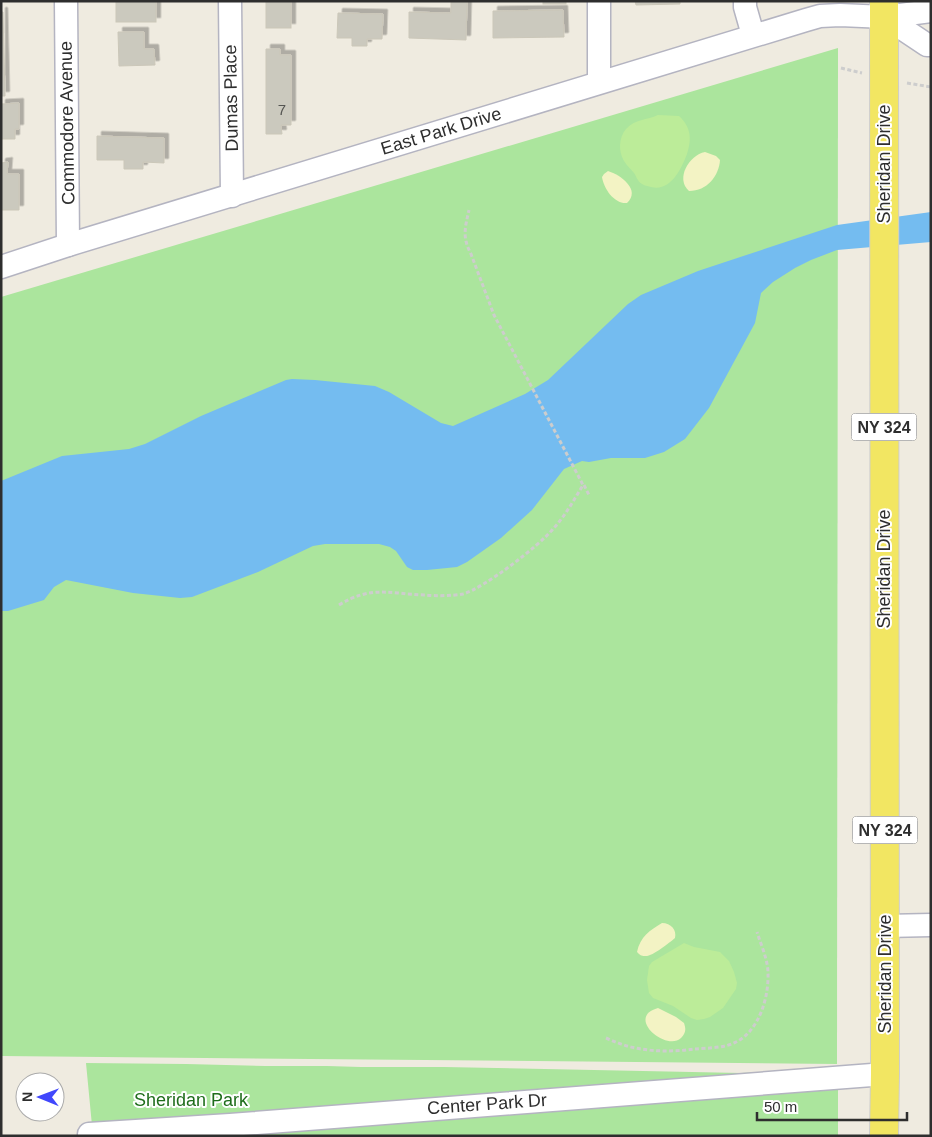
<svg xmlns="http://www.w3.org/2000/svg" width="932" height="1137" font-family="Helvetica,sans-serif">
<style>
.green{fill:#abe59d}
.sand{fill:#f3f3c4}
.pitch{fill:#bcec99}
.water{fill:#74bcf0}
.building{fill:#cbc9be;stroke:#cbc7b9;filter:url(#shadow)}
.lines{fill:none;stroke-linecap:round;stroke-linejoin:round}
.minor-casing{stroke:#b4b4c1;stroke-width:25}
.major-casing{stroke:#cdcdcd;stroke-width:30}
.path{stroke:#cdcdcd;stroke-width:3;stroke-dasharray:4 2.5;stroke-linecap:butt}
.minor{stroke:#fff;stroke-width:22}
.major{stroke:#f2e662;stroke-width:28}
.labels{text-anchor:middle;dominant-baseline:central;stroke-width:4;stroke-linejoin:round;paint-order:stroke}
.number-label{font-size:15px;fill:#555552}
.shield{fill:#fff;stroke:#6d6d6d;stroke-width:1}
.shield-label{font-size:16px;font-weight:bold;fill:#2e2e2e}
.street-label{font-size:18px;fill:#2e2e2e;stroke:#fff}
.park-label{font-size:18px;fill:#1f6d1b;stroke:#fff}
</style>
<defs>
<filter id="shadow"><feDropShadow dx="4.5" dy="-4.5" stdDeviation="0" flood-color="#0004"/></filter>
</defs>
<rect width="100%" height="100%" fill="#efebe0"/>
<!-- green -->
<g class="green">
<path d="M838,48L837,1064L1,1056V297Z"/>
<path d="M86,1063L186,1064L265,1066H327L361,1067H444L741,1073L803,1070L838,1087V1136H93Z"/>
</g>
<!-- sand -->
<g class="sand">
<path d="M705,152L716,156L720,160C719,176 707,191 689,191C675,179 689,155 705,152Z"/>
<path d="M608,171C621,175 641,190 627,203C614,204 604,189 602,177L604,174Z"/>
<path d="M662,923C671,923 677,930 675,938C669,943 652,957 645,956C641,956 640,955 637,952C640,937 650,930 662,923Z"/>
<path d="M658,1008L676,1017L684,1023C686,1029 686,1033 681,1038C666,1052 625,1017 658,1008Z"/>
</g>
<!-- pitch -->
<g class="pitch">
<path d="M658,115L679,116C691,127 692,139 687,154C681,170 670,192 651,187C646,186 640,184 638,180C636,178 636,175 634,173C631,169 627,166 624,161C618,151 619,137 626,129C635,119 647,120 658,115Z"/>
<path d="M684,943L694,947L720,952L729,961L734,972L737,983L736,989L723,1008L710,1017L704,1019L697,1020L691,1018L673,1006L653,998L649,993L647,980L649,966L652,962Z"/>
</g>
<!-- water -->
<path class="water" d="M931,212V242L837,250L811,260L795,268L773,282L761,293L755,323L709,408L685,439L664,452L645,458H611L589,462L582,461L564,469L532,510L501,538L467,562L457,567L427,570H413L407,567L396,551L390,547L379,544H325L313,546L258,572L192,597L180,598L133,593L66,580L54,587L44,600L8,611H1V481L62,456L129,449L145,444L201,416L286,380L292,379L315,380L375,386L389,392L441,423L453,426L525,394L548,380L628,304L641,295L698,271L837,225Z"/>
<!-- building -->
<g class="building">
<rect x="116" y="1" width="40" height="21"/>
<rect x="266" y="1" width="25" height="27"/>
<rect x="543" y="1" width="23" height="3"/>
<path d="M635,1H680V4L636,5Z"/>
<path d="M451,2H467L466,40L409,38V12L451,13Z"/>
<path d="M563,10L564,37L493,38V11Z"/>
<path d="M1,12H3L5,96H1Z"/>
<path d="M338,13L383,14L382,39H367V46H352V38H337Z"/>
<path d="M118,32H144V49H154L155,65L119,66Z"/>
<path d="M266,49H280V55H291V125H281L282,134H266Z"/>
<path d="M19,103V129H15V139H1V104Z"/>
<path d="M97,136L164,138V163L143,162V169H124V160H97Z"/>
<path d="M8,162L7,174H19V210H1V163Z"/>
</g>
<g class="lines">
<defs>
<g id="minor">
<path d="M66,1L68,245"/>
<path d="M230,1L232,196"/>
<path d="M745,1V7L753,35"/>
<path d="M885,17L927,45H931"/>
<path d="M599,82V1"/>
<path d="M1,267L68,245L806,20L820,16L840,15L885,17L931,11"/>
<path d="M885,926L931,925"/>
<path d="M89,1134L230,1125L885,1074"/>
</g>
<path id="major" d="M884,1136L885,1074L884,1"/>
</defs>
<!-- minor casing -->
<use href="#minor" class="minor-casing"/>
<!-- major casing -->
<use href="#major" class="major-casing"/>
<!-- path -->
<g class="path">
<path d="M841,68L862,73"/>
<path d="M907,83L931,87"/>
<path d="M584,485L589,495"/>
<path d="M339,605C371,585 391,594 425,595C436,596 452,596 463,594C484,588 539,546 553,529C565,516 574,500 583,485L494,315L471,254C462,237 465,228 469,210"/>
<path d="M606,1038C613,1041 620,1044 627,1046C649,1052 673,1052 695,1049C708,1048 725,1048 736,1042C759,1031 769,997 768,973C768,960 761,945 757,932"/>
</g>
<!-- minor -->
<use href="#minor" class="minor"/>
<!-- major -->
<use href="#major" class="major"/>
</g>
<g class="labels">
<!-- number labels -->
<g class="number-label">
<text x="282" y="109">7</text>
</g>
<!-- shield labels -->
<g class="shield">
<rect x="851.5" y="413.5" width="65" height="27" rx="4"/>
<rect x="852.5" y="816.5" width="65" height="27" rx="4"/>
</g>
<g class="shield-label">
<text x="884" y="427">NY 324</text>
<text x="885" y="830">NY 324</text>
</g>
<!-- street labels -->
<g class="street-label">
<text transform="translate(231 98) rotate(-91)">Dumas Place</text>
<text transform="translate(67 123) rotate(-91)">Commodore Avenue</text>
<text transform="translate(441 131) rotate(-17)">East Park Drive</text>
<text transform="translate(884 164) rotate(-90)">Sheridan Drive</text>
<text transform="translate(884 569) rotate(-90)">Sheridan Drive</text>
<text transform="translate(885 974) rotate(-90)">Sheridan Drive</text>
<text transform="translate(487 1104) rotate(-4)">Center Park Dr</text>
</g>
<!-- park labels -->
<g class="park-label">
<text x="191" y="1100">Sheridan Park</text>
</g>
</g>
<!-- border -->
<rect width="932" height="1137" fill="none" stroke="#2e2e2e" stroke-width="5"/>
<!-- north arrow -->
<g transform="translate(40 1097) rotate(271)"><circle r="24" fill="#ffffff" stroke="#ababab"/>
<path d="M0-4L9 19L0 12L-9 19Z" fill="#4147fc"/>
<text y="-8" font-size="14" font-weight="bold" text-anchor="middle" fill="#2e2e2e">N</text>
</g>
<!-- scale -->
<path d="M757 1112v8h150v-8" fill="none" stroke="#2e2e2e" stroke-width="2.5"/>
<text x="764" y="1112" font-size="15" fill="#2e2e2e" stroke="#ffffff" stroke-width="4" paint-order="stroke">50 m</text>
</svg>
